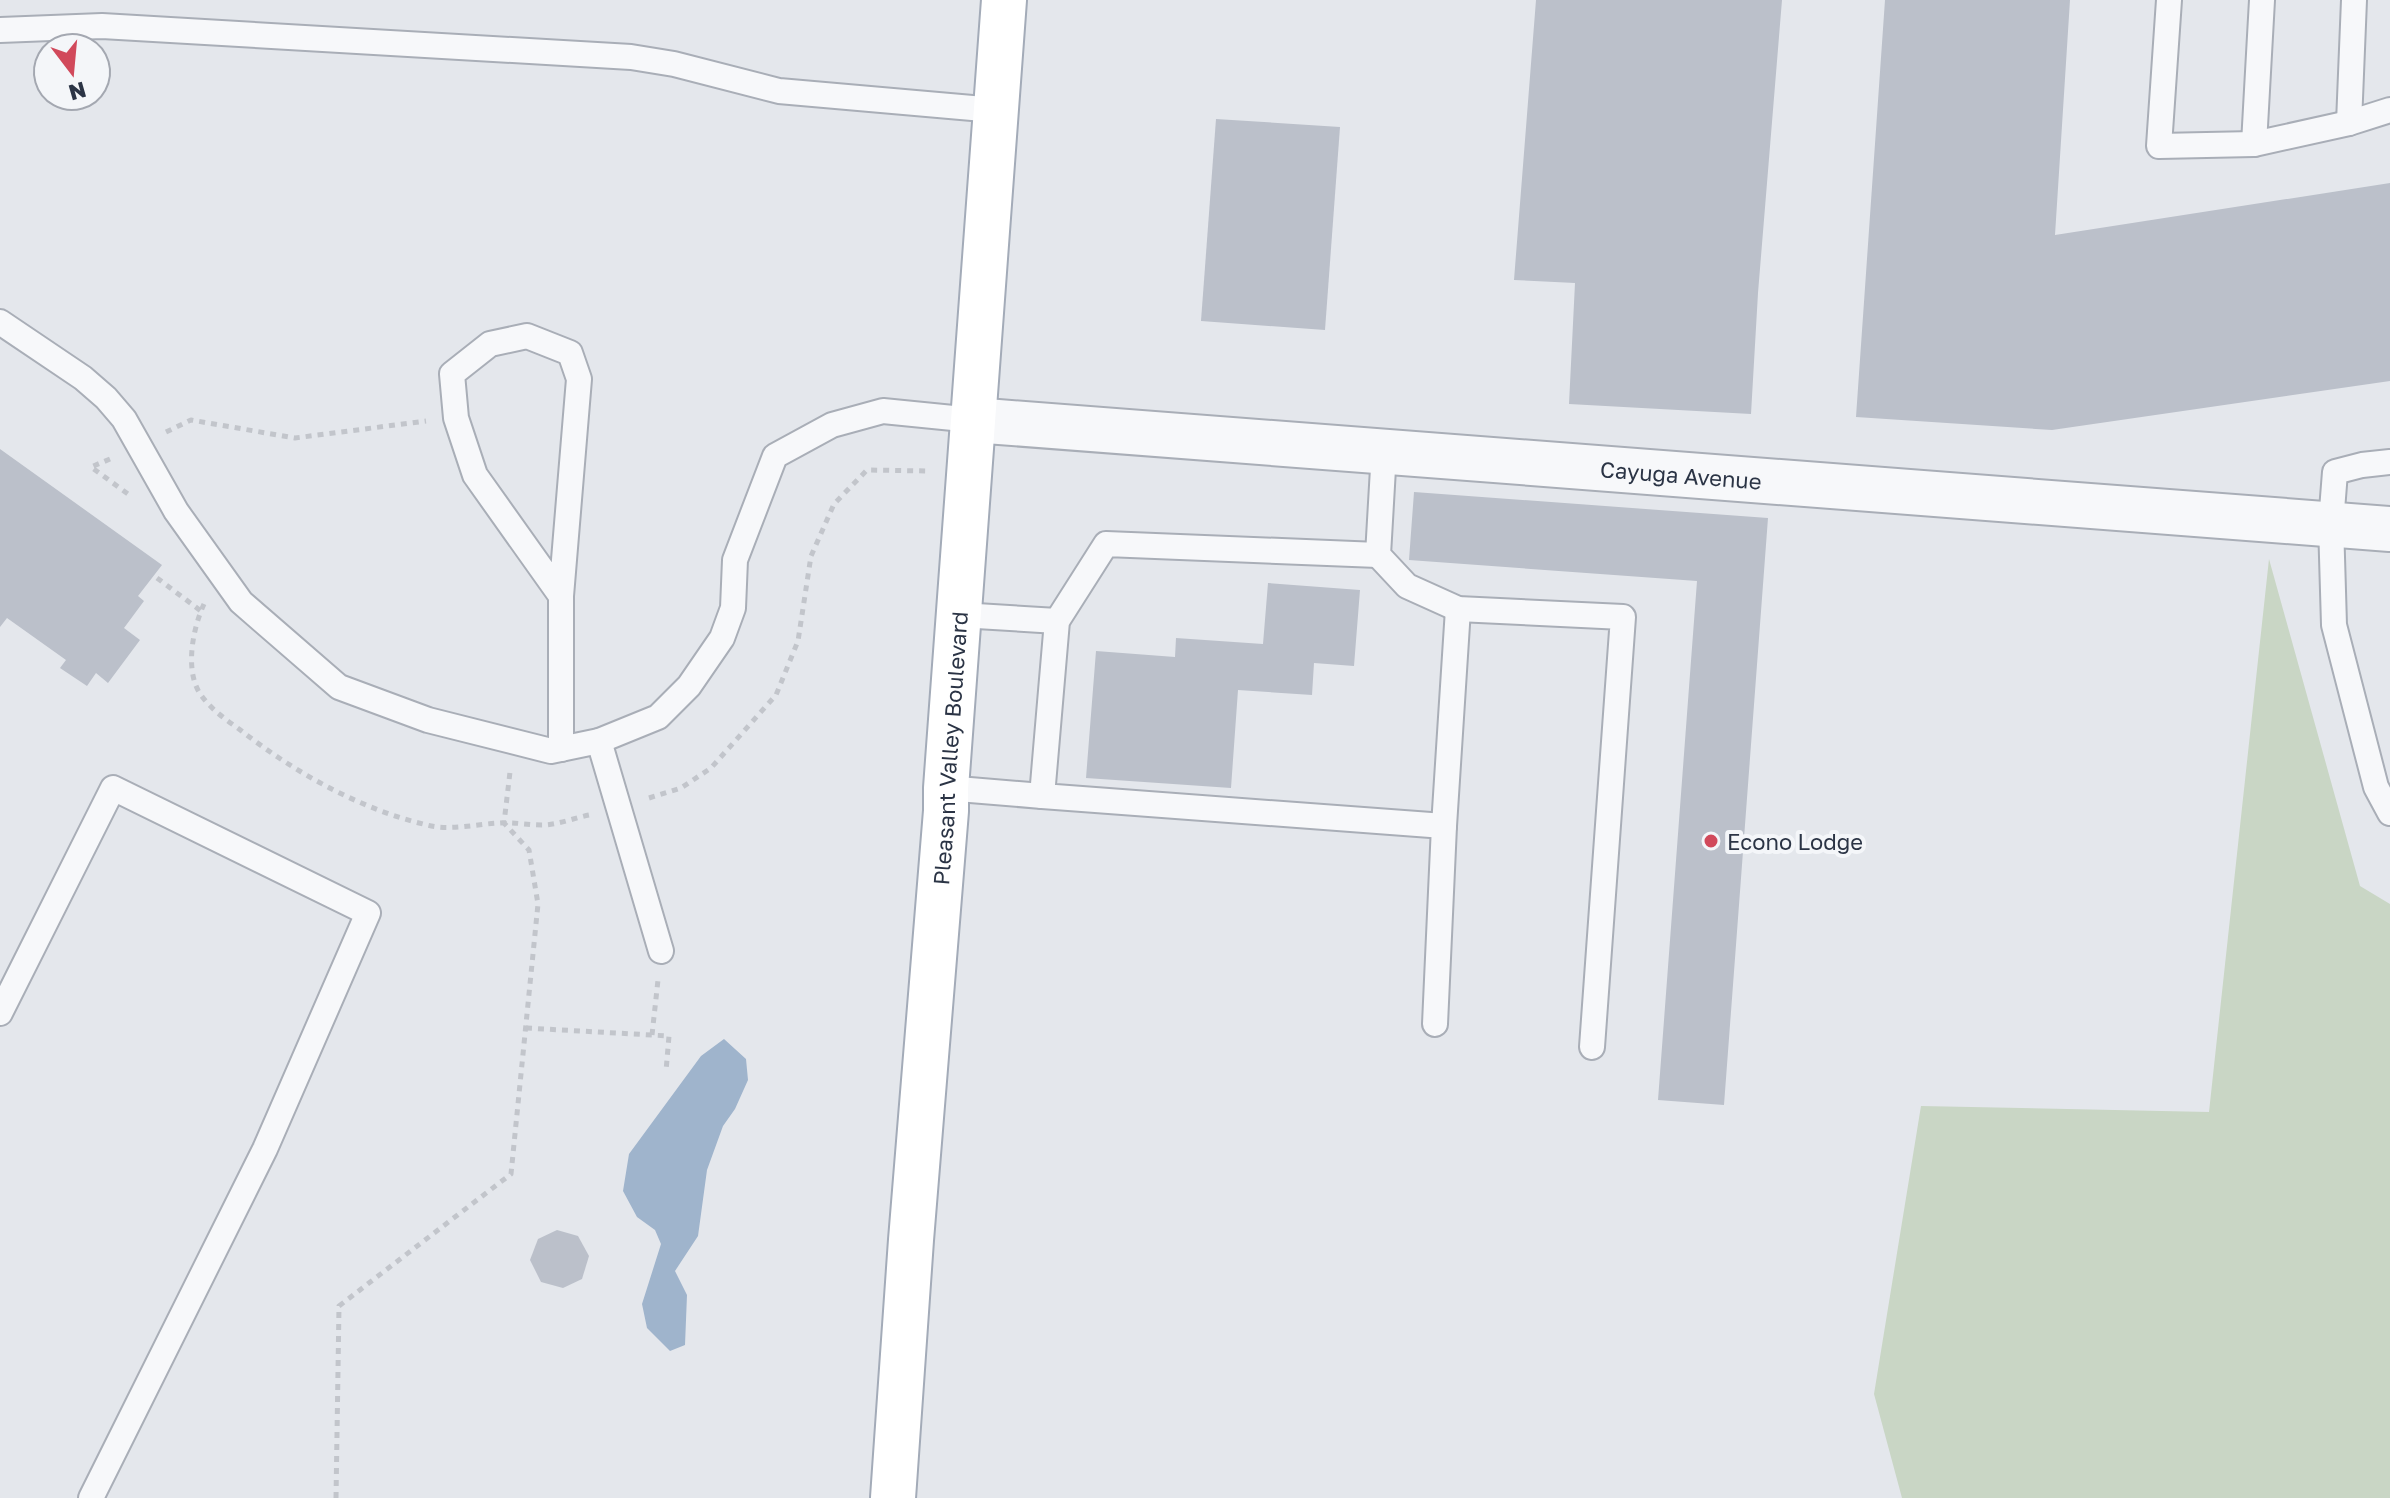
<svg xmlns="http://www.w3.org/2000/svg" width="2390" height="1498" font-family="'Golos Text',sans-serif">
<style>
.green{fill:#c9d6c5}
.water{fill:#9fb4cc}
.building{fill:#bbc0ca}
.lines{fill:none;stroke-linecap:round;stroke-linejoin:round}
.service-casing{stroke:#a9aeb7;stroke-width:28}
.minor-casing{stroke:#a9aeb7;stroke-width:48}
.primary-casing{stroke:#a3abb8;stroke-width:48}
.path{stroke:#c2c5cb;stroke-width:5;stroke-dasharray:6 6;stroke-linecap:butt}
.service{stroke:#f7f8fa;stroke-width:24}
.minor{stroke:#f7f8fa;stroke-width:44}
.primary{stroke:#fff;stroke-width:44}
.poi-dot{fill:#d1495b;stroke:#f4f6f9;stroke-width:3}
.labels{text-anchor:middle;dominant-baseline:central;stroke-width:8;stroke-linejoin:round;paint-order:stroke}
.street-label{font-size:22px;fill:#2b3445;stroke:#f4f6f9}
.poi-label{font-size:22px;fill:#2b3445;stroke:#f4f6f9;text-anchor:start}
</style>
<rect width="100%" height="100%" fill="#e4e7ec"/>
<!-- green -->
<path class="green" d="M2269,559L2360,886L2390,904V1498H1902L1874,1394L1921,1106L2209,1112Z"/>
<!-- water -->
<path class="water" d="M724,1039L746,1059L748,1080L735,1109L723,1126L707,1170L698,1236L675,1271L687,1295L685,1345L670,1351L647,1328L642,1304L661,1244L655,1230L637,1217L623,1191L629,1154L701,1056Z"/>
<!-- building -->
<g class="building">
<path d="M1536,0H1782L1758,293L1751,414L1569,404L1575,283L1514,280Z"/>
<path d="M1885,0H2070L2055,235L2390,183V381L2052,430L1856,417Z"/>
<path d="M1216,119L1340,127L1325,330L1201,321Z"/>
<path d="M0,449L162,565L138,596L144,601L124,628L140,640L108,683L96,673L87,686L60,668L66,660L7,618L0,627Z"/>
<path d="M1414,492L1768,518L1724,1105L1658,1100L1697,581L1409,560Z"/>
<path d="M1268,583L1360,590L1354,666L1314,663L1312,695L1238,690L1231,788L1086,778L1096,651L1175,657L1176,638L1263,644Z"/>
<path d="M557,1230L578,1236L589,1256L582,1279L563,1288L541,1282L530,1260L538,1239Z"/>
</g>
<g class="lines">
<defs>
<g id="service">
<path d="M2169,0L2159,146L2254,144L2349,123L2390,110"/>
<path d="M0,30L102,26L631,57L674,64L779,91L995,110"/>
<path d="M2349,123L2354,0"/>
<path d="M2254,144L2262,0"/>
<path d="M0,322L83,378L106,398L124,419L176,511L241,602L339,687L428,720L551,751L599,741L658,717L689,686L722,638L733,608L735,560L775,456L832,425L883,411L973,420"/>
<path d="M1384,451L1378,555L1407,586L1458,609L1623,617L1592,1047"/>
<path d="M2390,462L2362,465L2335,472L2331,523L2334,625L2376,787L2390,813"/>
<path d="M1378,555L1106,544L1057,621L1042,796L1444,826"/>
<path d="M561,596L475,475L456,418L452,374L490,344L527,336L570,353L579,379L561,596V749"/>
<path d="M960,615L1057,621"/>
<path d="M599,741L661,951"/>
<path d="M946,788L1042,796"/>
<path d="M0,1013L113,788L368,913L265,1149L91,1498"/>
<path d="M1435,1024L1444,826L1458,609"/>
</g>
<g id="minor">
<path id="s1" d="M973,420L2390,529"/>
</g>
<g id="primary">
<path id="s2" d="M893,1498L911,1240L946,811V788L1004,0"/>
</g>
</defs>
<!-- service casing -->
<use href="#service" class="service-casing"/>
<!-- minor casing -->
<use href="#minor" class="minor-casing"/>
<!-- primary casing -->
<use href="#primary" class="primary-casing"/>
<!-- path -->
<g class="path">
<path d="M166,432L191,420L295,438L426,421"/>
<path d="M110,459L91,467L128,494"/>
<path d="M157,578L201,611"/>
<path d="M204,604C193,628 185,668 199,692C209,708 225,719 239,729C294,772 359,809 427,825C450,831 476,824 500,823C514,822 528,825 542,825C557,825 574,818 589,815"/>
<path d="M649,798L681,788L711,768L776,695L798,641L811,556L834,504L867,470L929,471"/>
<path d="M526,1028L669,1036L666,1071"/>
<path d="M652,1035L658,980"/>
<path d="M336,1498L339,1306L511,1174L538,904L529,850L504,823L510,772"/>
</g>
<!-- service -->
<use href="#service" class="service"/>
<!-- minor -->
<use href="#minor" class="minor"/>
<!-- primary -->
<use href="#primary" class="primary"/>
</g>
<!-- markers -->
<circle class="poi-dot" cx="1711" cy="841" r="8"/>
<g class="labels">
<!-- street labels -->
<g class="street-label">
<text stroke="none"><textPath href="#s1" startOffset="710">Cayuga Avenue</textPath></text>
<text stroke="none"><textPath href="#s2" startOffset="752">Pleasant Valley Boulevard</textPath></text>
</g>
<!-- poi labels -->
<g class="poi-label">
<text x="1727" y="841">Econo Lodge</text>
</g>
</g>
<!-- north arrow -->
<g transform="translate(72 72) rotate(164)"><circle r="38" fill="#f4f6f9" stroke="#a4a8b1" stroke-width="2"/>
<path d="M0-6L14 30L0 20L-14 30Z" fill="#d1495b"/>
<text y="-12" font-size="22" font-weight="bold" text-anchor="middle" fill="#2b3445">N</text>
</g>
</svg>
